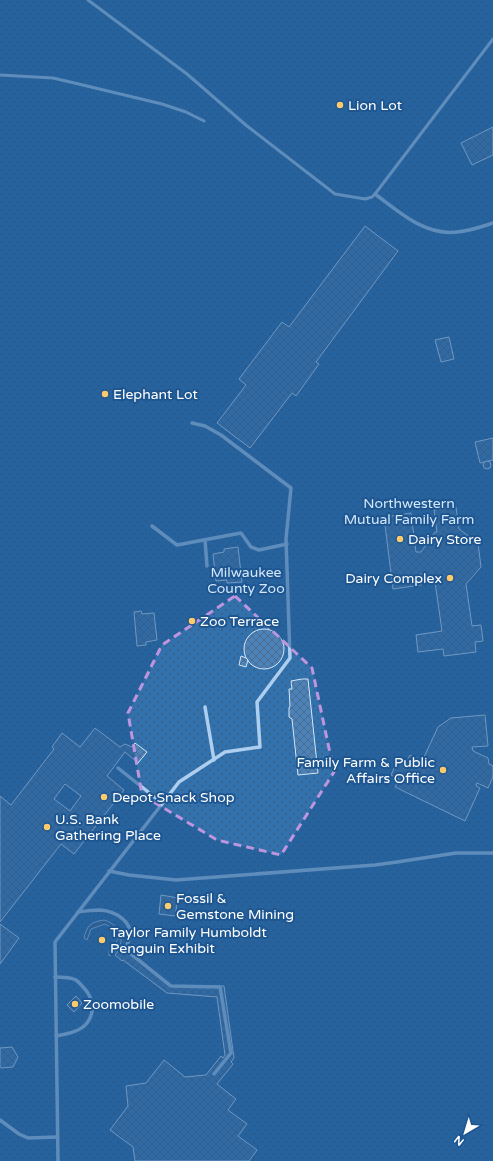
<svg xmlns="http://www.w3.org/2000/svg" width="493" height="1161" font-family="'Varela Round',sans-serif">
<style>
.park{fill:url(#park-dots)}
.water{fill:url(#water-ripples);stroke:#a1c9ef}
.building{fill:url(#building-cross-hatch);stroke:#d3e7fa;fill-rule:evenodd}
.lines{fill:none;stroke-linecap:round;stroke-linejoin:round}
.service{stroke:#adceee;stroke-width:3}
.pedestrian{stroke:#adceee;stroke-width:3.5}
.marked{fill:none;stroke:#bd96df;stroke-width:3;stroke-dasharray:8 5;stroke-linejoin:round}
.poi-dot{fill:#fdcb6c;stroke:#1d5691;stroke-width:1.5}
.labels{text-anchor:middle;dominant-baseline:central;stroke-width:4;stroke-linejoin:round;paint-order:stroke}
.poi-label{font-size:14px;fill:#fff;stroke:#1d5691;text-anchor:start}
.park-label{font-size:14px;fill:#d3e7fa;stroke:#1d5691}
</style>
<defs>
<pattern id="park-dots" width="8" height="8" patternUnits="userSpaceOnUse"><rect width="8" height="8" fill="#3171ae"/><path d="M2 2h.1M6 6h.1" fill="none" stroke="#415b73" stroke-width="1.8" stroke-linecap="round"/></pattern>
<pattern id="water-ripples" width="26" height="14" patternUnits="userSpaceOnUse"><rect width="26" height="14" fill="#426b95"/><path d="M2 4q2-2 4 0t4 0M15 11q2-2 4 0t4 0" fill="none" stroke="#5e81a5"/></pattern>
<pattern id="building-cross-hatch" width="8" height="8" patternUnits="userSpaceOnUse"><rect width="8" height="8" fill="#4a82b9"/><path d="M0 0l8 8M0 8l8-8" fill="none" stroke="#4b6c8d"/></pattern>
</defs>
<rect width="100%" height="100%" fill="#1d5691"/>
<!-- park -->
<rect class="park" x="0" y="0" width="493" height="1161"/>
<!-- water -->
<path class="water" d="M104,920C122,925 129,946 109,956V951L119,938L118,933L115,931L114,929L105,924L91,929L87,940L84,938C87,925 91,922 104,920Z"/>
<!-- building -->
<g class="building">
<path d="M493,127V155L472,165L461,143Z"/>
<path d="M365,226L398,251L316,362L319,364L296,396L292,393L250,448L217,423L246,385L239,379L282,322L289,327Z"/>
<path d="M449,337L454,359L441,362L435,340Z"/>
<path d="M493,438V460L480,463L475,442Z"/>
<circle cx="487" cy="465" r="4"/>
<path d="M456,507L459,529L478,543L481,567L466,584L472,626L481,625L483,641L475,642L476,652L444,656L443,649L418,652L416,635L442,631L435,582L423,574H420L421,585L393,589L384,517L411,513L416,552H421L435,532H437L434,510Z"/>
<path d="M238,547L242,582L227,583V580L216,581L213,554L224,552V549Z"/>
<path d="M141,611L142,614L154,613L157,640L146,642V645L137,646L134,612Z"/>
<circle cx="264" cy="649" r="20"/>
<path d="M241,656L246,658L248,660L246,667L239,665Z"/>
<path d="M302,679H308L318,773L298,775L292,719L289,717V708L290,706L289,689H292L291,681Z"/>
<path d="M485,715L488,746L472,747L473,751L488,758L489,764L493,766V777L488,788L477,783L476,786L480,788L465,821L395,787L399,779L391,775L397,762L405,766L410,755L428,764L430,761L424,757L438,727L451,718Z"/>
<path d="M95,728L120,747L125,744L132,747L135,743L147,752L138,763L125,752L107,776L124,790L74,854L61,844L0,922V796L11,805L54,749L52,747L62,733L80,747ZM65,784L81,796L70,811L54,799Z"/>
<path d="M161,895L178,898L175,916L159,914Z"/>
<path d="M0,924L19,938L0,964Z"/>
<path d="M122,946L131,952L129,954L169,986H224L234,1058L231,1062L233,1064L217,1084L236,1099L228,1110L247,1124L238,1136L257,1150L249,1161H135L133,1147L110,1130L128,1106L126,1086L146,1083L164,1060L185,1077L206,1075L221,1056L223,1058L225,1055L217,997L167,993L123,960L122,961L115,955Z"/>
<path d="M76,996L82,1003L74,1012L67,1005Z"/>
<path d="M12,1047L18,1057L13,1067L1,1068L0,1066V1048Z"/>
</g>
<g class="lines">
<!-- service -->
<g class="service">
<path d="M88,0L187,74L247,126L335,194L365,199L372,197L375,194L493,39"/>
<path d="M0,75L53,78L66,81L162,104L186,112L204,121"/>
</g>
<!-- pedestrian -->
<g class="pedestrian">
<path d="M375,194C399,212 425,236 457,232C470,231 481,227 493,223"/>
<path d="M152,526L177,545L241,533L251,547L259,550L287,544"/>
<path d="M205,540L207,566"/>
<path d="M205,707L214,760"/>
<path d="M118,768L162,803"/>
<path d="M109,871L129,875L176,880L375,865L397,862L456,853H493"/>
<path d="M78,912C85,911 93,910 100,910C115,911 135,922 129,940C128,943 126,946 125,949L171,986L220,987L231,1053L214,1074"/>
<path d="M55,977C62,977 70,977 76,980C79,982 81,985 83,987C93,997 96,1011 87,1023C80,1032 66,1034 56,1036"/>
<path d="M0,1120L19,1134L28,1138L57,1137"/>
<path d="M58,1161L55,942L179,782L225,752L260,747L257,702L290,658L286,539L291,488L221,435L205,426L192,423"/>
</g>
</g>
<!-- marked area -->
<path d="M0 0H493V1161H0ZM235,596L312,668L334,772L281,855L217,840L142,795L128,713L162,645Z" fill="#1d5691" fill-opacity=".55" fill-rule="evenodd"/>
<path class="marked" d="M235,596L312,668L334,772L281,855L217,840L142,795L128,713L162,645Z"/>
<!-- markers -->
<g class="poi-dot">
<circle cx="340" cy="105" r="4"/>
<circle cx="105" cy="394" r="4"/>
<circle cx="400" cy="539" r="4"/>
<circle cx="450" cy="578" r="4"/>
<circle cx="192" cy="621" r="4"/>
<circle cx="443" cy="770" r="4"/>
<circle cx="104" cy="797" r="4"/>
<circle cx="47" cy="827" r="4"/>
<circle cx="168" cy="906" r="4"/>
<circle cx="102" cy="940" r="4"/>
<circle cx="75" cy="1004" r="4"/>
</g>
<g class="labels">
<!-- poi labels -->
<g class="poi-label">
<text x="348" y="105">Lion Lot</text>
<text x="113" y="394">Elephant Lot</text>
<text x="408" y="539">Dairy Store</text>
<text x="442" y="578" text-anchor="end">Dairy Complex</text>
<text x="200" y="621">Zoo Terrace</text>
<text x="435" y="762" text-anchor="end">Family Farm &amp; Public<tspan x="435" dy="16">Affairs Office</tspan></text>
<text x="112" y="797">Depot Snack Shop</text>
<text x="55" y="819">U.S. Bank<tspan x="55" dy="16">Gathering Place</tspan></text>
<text x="176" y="898">Fossil &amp;<tspan x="176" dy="16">Gemstone Mining</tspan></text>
<text x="110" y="932">Taylor Family Humboldt<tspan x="110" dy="16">Penguin Exhibit</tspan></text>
<text x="83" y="1004">Zoomobile</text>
</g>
<!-- park labels -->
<g class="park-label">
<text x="409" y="503">Northwestern<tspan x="409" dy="16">Mutual Family Farm</tspan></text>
<text x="246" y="572">Milwaukee<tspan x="246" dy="16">County Zoo</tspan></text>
</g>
</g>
<!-- north arrow -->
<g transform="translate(465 1133) rotate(218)" stroke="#1d5691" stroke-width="3" paint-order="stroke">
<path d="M0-3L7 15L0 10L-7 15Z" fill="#ffffff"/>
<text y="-6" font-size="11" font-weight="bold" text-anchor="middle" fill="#ffffff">N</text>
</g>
</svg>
